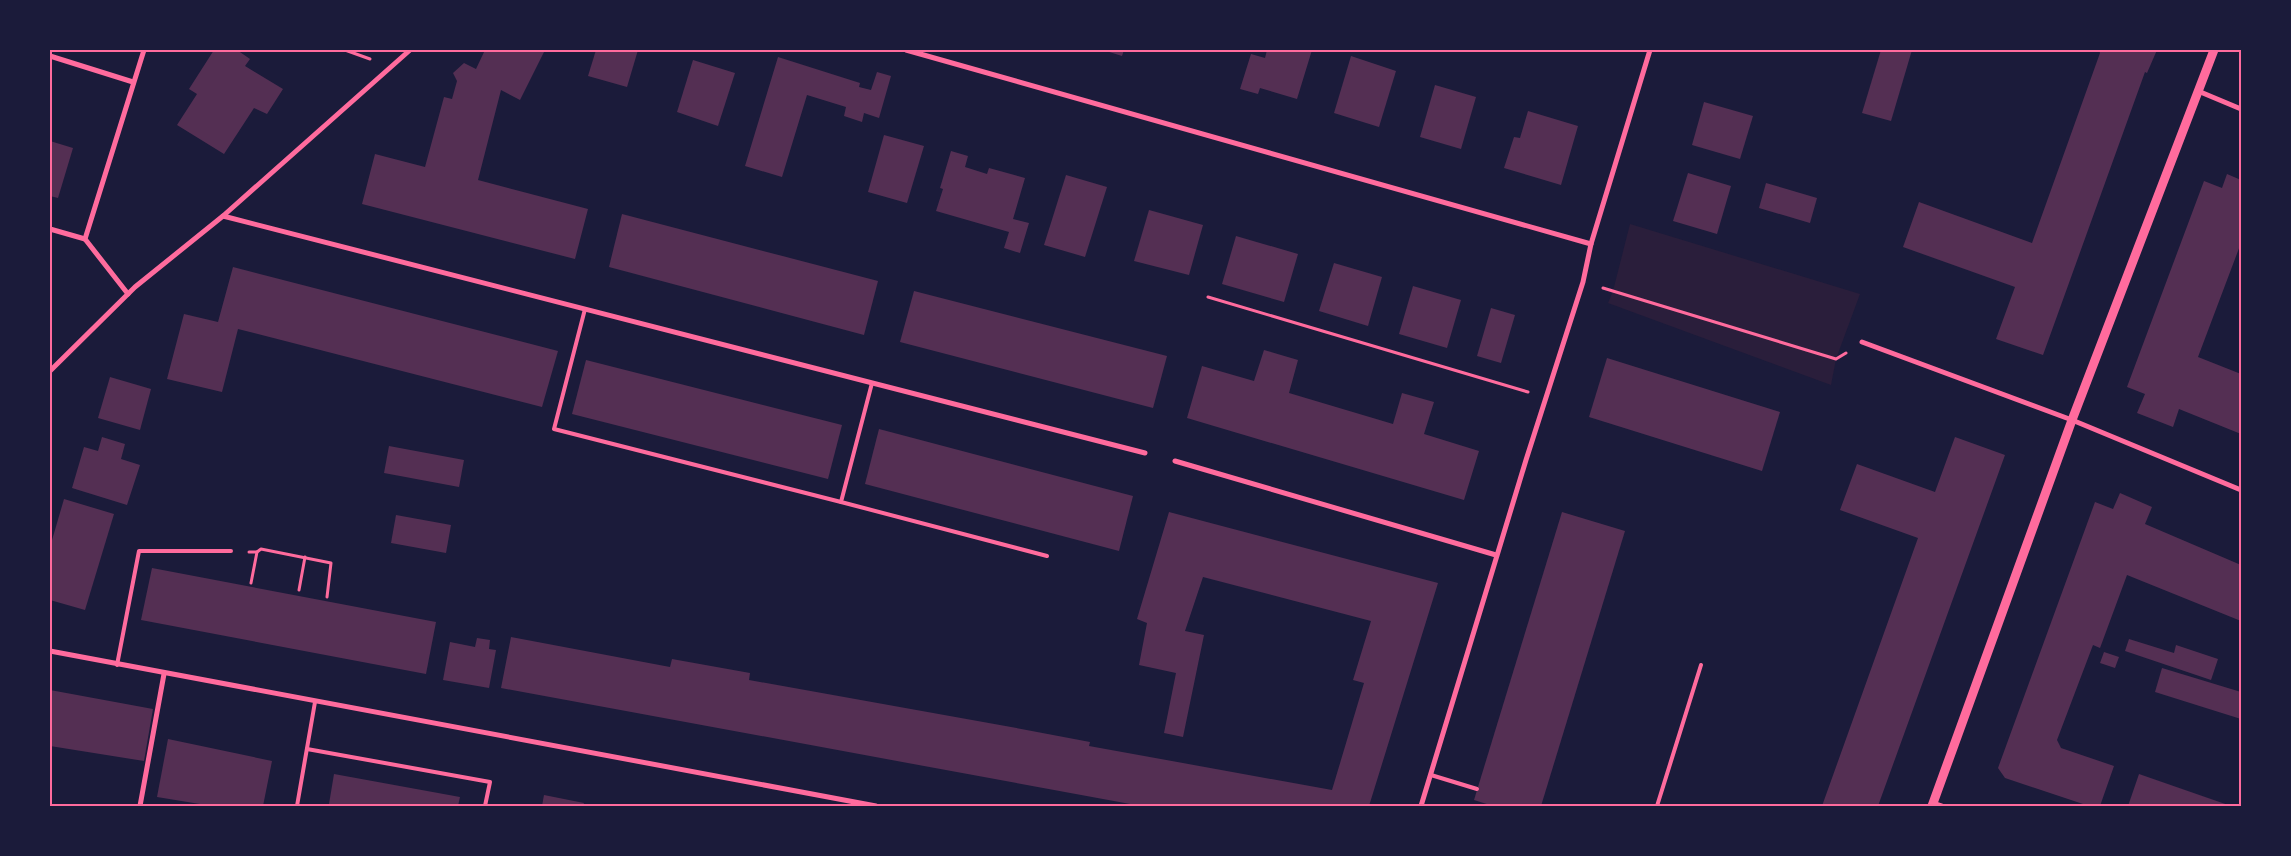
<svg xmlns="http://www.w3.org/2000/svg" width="2291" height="856" font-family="'Sofia Sans Condensed',sans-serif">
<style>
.green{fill:#2a1e3b}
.building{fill:#542f53}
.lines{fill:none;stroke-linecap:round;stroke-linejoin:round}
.path{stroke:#ff6b9d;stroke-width:3}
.service{stroke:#ff6b9d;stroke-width:4}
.minor{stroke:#ff6b9d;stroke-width:5}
.tertiary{stroke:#ff6b9d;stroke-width:9}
.neatline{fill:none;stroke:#ff6b9d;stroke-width:2}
</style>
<rect width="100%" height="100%" fill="#1b1b3a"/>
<!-- green -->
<path class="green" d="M1630,224L1860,294L1836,359L1831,385L1608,303L1613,291Z"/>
<!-- building -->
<g class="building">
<path d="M214,50H237L250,59L245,66L283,89L267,114L254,108L224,154L177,125L197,94L189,89Z"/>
<path d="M485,50H545L520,100L501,90L478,180L588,209L575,259L362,204L375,154L425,167L444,97L452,99L457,81L453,73L464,63L476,69Z"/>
<path d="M596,50H638L627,87L588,76Z"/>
<path d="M1103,50H1124L1122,56Z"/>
<path d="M1267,50H1312L1297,99L1260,88L1258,94L1240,89L1251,54L1265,58Z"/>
<path d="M1881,50H1912L1891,121L1862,113Z"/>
<path d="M2099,50H2157L2147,73L2145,72L2043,355L1996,339L2015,287L1903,247L1919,202L2032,243L2100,53Z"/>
<path d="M1351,56L1396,71L1379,127L1334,113Z"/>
<path d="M778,57L860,83L859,87L871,90L877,72L891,76L879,118L864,113L862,122L844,116L846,107L807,95L782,177L745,166Z"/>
<path d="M693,60L735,73L718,126L677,112Z"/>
<path d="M1435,85L1476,97L1461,149L1420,137Z"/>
<path d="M1704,102L1753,116L1740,159L1692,145Z"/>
<path d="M1528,111L1578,126L1561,185L1504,168L1514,137L1520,138Z"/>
<path d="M884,135L924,146L907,203L868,192Z"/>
<path d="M50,141L73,148L58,198L50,196Z"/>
<path d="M951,151L968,156L965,167L987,174L989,168L1025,178L1013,219L1029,223L1020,253L1004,248L1009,232L936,211L943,189L940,188Z"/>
<path d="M1688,173L1731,186L1717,234L1673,221Z"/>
<path d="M2227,174L2241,180V243L2198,357L2241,374V434L2179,409L2173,427L2137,413L2145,394L2127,387L2204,181L2222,188Z"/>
<path d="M1066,175L1107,187L1085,257L1044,245Z"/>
<path d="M1766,183L1817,198L1810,223L1759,208Z"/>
<path d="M1149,210L1203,225L1189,275L1134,261Z"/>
<path d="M622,214L878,281L864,335L609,267Z"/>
<path d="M1236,236L1298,254L1284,302L1222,284Z"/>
<path d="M1334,263L1382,277L1368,326L1319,311Z"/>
<path d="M233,267L558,351L542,407L238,329L222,392L167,379L184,314L218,322Z"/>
<path d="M1413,286L1461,300L1447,348L1399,334Z"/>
<path d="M914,291L1167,356L1153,408L900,342Z"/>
<path d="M1491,308L1515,315L1501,363L1477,356Z"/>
<path d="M1264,350L1298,360L1289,393L1393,424L1402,393L1434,402L1424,434L1479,451L1464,500L1187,418L1202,366L1254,381Z"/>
<path d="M1607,358L1780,412L1762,471L1589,417Z"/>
<path d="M586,360L842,425L828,479L572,414Z"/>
<path d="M110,377L151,389L140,430L98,418Z"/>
<path d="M879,429L1133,496L1119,551L865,484Z"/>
<path d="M102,437L125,444L121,459L140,465L127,505L72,488L84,447L98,451Z"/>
<path d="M1955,437L2005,455L1878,806H1822L1918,538L1840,510L1857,464L1935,492Z"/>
<path d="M389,446L464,460L459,487L384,473Z"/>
<path d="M2120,493L2152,507L2145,524L2241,565V621L2127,575L2100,648L2093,645L2057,740L2061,748L2114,766L2100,806H2089L2005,778L1998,768L2095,502L2113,509Z"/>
<path d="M64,499L114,514L85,610L50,600V547Z"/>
<path d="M1169,512L1438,583L1369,806H1141L501,688L511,637L670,667L672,659L750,673L749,680L1011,727L1090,742L1089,746L1332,790L1364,683L1353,680L1371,621L1203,577L1185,631L1204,635L1183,737L1164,733L1176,673L1139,665L1147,623L1137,619Z"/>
<path d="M1562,512L1625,531L1541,806H1493L1474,800Z"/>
<path d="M396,515L451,525L446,553L391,543Z"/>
<path d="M152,568L436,622L426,674L141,620Z"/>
<path d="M477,638L490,640L489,649L496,650L489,688L443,680L450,642L475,647Z"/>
<path d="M2129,639L2174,653L2176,645L2218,659L2211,680L2125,651Z"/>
<path d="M2104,652L2119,657L2115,668L2100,663Z"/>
<path d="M2162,668L2241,692V719L2155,692Z"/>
<path d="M50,690L153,709L144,761L50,746Z"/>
<path d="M168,739L272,761L263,806H212L157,797Z"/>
<path d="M334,774L460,797L458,806L329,804Z"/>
<path d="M2139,774L2231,806H2128Z"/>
<path d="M544,795L584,803L583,806H542Z"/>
</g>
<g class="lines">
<!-- path -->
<g class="path">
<path d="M345,50L370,59"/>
<path d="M1603,288L1836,359L1846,353"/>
<path d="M1208,297L1528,392"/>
<path d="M249,552H257L261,549L331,563L327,597"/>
<path d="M251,583L257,552"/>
<path d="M299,590L305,557"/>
</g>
<!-- service -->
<g class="service">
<path d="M585,309L554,429L841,502"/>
<path d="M872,383L841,502L1047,556"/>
<path d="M117,665L139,551H231"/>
<path d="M307,749L490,782L485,806"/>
<path d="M1431,775L1477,789"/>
<path d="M297,806L315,702"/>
<path d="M1657,806L1701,665"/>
</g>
<!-- minor -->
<g class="minor">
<path d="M906,50L1591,244"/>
<path d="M50,56L133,82"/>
<path d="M2198,91L2241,109"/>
<path d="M223,216L1145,453"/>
<path d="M50,229L85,239"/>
<path d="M128,294L85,239L144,50"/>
<path d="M1862,342L2072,420L2241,490"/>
<path d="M50,371L135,287L223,216L410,50"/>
<path d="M1175,461L1496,555"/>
<path d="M50,651L876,806"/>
<path d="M1933,803L1942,806"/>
<path d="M140,806L164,674"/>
<path d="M1421,806L1526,460L1583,282L1591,244L1650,50"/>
</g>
<!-- tertiary -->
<path class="tertiary" d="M1932,806L2072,420L2214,50"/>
</g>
<!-- border -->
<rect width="2291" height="856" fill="none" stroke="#1b1b3a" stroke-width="102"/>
<rect x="51" y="51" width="2189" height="754" class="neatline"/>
</svg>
